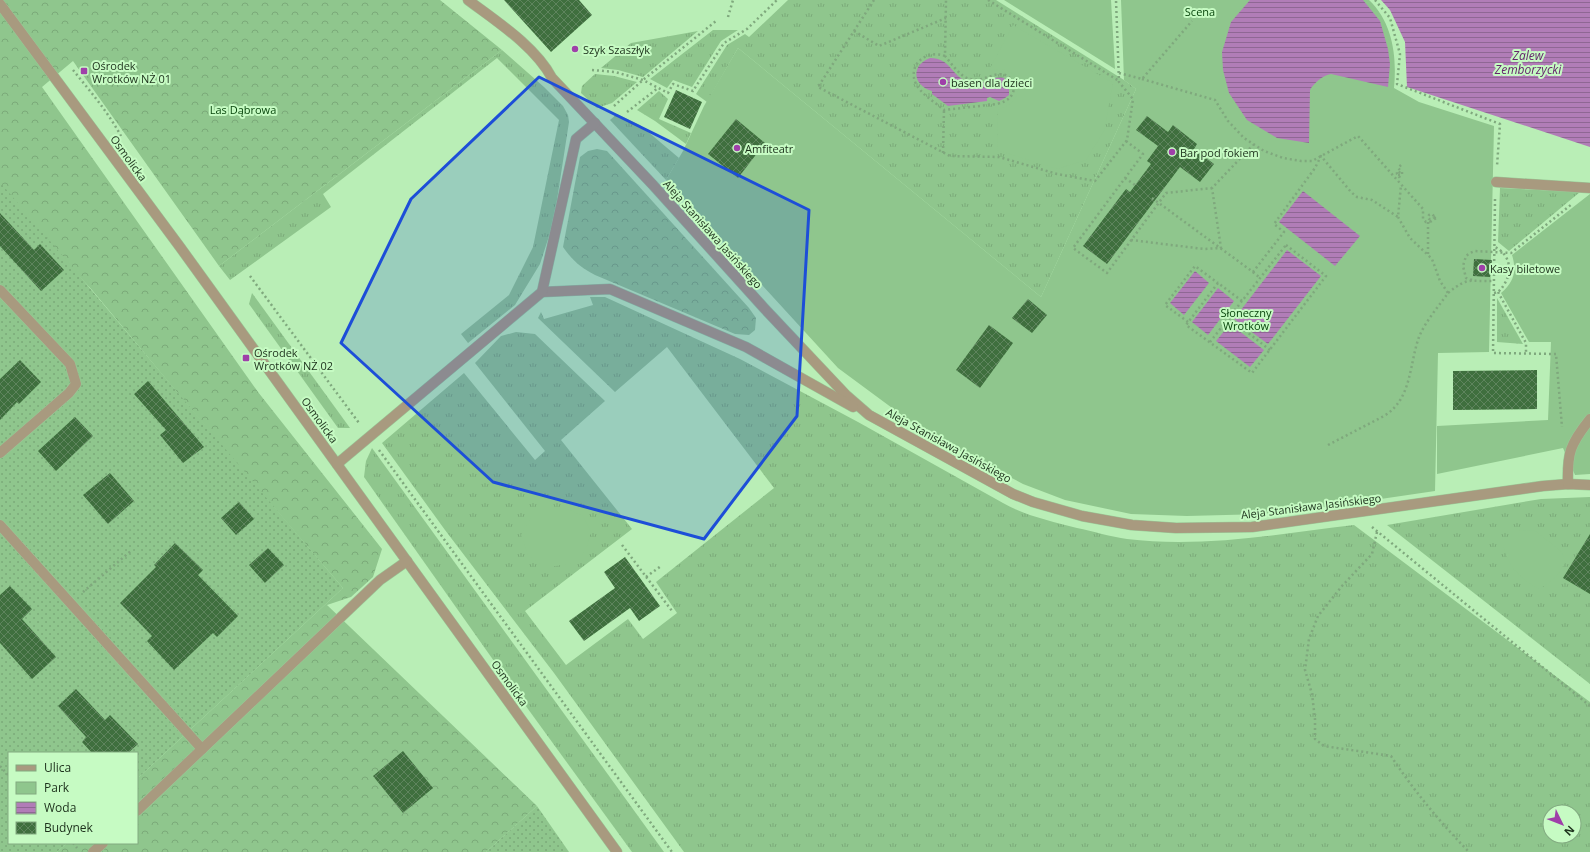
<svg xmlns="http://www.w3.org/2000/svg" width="1590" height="852" font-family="'Open Sans',sans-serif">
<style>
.grass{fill:url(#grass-tufts);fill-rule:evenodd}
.forest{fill:url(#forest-crowns)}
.park{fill:#8fc68d}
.garden{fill:url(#garden-dots)}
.water{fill:url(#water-rules)}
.building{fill:url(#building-cross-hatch)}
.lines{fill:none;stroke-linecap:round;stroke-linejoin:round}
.minor-casing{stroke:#9ac897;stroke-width:11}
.path{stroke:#7fa87d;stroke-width:2.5;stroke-dasharray:2 3;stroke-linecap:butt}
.minor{stroke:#a89a7f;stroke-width:10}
.path-bridge{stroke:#7fa87d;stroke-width:2.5;stroke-dasharray:2 3;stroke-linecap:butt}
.marked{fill:#1d4ed8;fill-opacity:0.2;stroke:#1d4ed8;stroke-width:3;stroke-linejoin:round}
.poi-dot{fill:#9f40a9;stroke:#c6fbc3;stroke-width:1.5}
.labels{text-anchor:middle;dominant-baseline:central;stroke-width:4;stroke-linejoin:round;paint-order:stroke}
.park-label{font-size:11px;fill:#09460d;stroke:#c6fbc3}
.poi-label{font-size:11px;fill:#1c301b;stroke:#c6fbc3;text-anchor:start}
.street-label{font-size:11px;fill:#1c301b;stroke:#c6fbc3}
.water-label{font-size:12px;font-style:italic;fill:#64256b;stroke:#c6fbc3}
</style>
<defs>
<pattern id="grass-tufts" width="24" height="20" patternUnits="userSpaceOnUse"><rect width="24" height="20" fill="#8fc68d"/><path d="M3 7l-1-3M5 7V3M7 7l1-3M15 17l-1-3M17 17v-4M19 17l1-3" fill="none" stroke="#7baa79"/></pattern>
<pattern id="forest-crowns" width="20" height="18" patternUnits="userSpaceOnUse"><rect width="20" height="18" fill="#8fc68d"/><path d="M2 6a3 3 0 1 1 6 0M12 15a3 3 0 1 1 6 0" fill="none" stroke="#7baa79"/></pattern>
<pattern id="garden-dots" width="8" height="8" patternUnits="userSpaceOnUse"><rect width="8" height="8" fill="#8fc68d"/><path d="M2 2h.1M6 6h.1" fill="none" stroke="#7baa79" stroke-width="1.8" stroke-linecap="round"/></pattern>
<pattern id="water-rules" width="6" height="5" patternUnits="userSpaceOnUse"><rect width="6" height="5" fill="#b17db7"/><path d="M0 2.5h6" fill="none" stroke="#8f6794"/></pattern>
<pattern id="building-cross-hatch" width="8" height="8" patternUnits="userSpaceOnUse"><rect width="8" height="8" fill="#3f6f3e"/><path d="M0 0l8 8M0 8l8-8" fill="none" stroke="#5e845d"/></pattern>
</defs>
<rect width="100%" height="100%" fill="#b9eeb6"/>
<!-- grass -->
<g class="grass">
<path d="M788,0H996L1124,80L1136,89L1041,297L738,48L707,102L696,94L727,45L745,34L749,37Z"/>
<path d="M713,30H738L721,41L692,87L673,80L667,88L650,79Z"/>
<path d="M698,31L643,77L618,70L601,68L631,43Z"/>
<path d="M502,50L544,87L563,106L568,115L569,122L557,200L550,233L540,264L515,305L468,343L461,334L509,295L533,247L559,120L497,58L323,194L331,207L230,280L219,266Z"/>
<path d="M595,74L614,76L637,82L612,103L597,108L581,93L582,86Z"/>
<path d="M659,91L668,99L659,119L691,133L686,144L655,121L637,110Z"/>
<path d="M617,114L640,125L679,158L666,180L610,120Z"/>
<path d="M1500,188L1580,192L1509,251L1498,242Z"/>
<path d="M252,293L350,428H338L249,304Z"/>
<path d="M590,297H605L740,359L858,422L1003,503C1026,516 1051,521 1077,528C1093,531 1111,537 1127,539C1202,548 1279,534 1354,525L1590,702V852H684L554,673L445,530L382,443L464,373L535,460L545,451L475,363L501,336L516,332L535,334L605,401L561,440L632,529L525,611L566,665L628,619L643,639L677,613L656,582L774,488L667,347L615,392L538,318L541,312L544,319L593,305ZM1550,812H1574V836H1550Z"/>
<path d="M1497,298L1523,344L1497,342Z"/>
<path d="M372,448L664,852H632L520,698L364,477L366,461Z"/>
<path d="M1590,497V684L1387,525L1541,499Z"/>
</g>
<!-- forest -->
<g class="forest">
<path d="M0,0H440L502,50L219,266L73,61L42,87L258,392L382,549L373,577L351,597L327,605L537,806L486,852H57L67,843H137V779L343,588L231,457L92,290L0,191Z"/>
<path d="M597,149L607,151L749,308L756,318L755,330L749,335L735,334L595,275C581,268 572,260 563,247L580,157L588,151Z"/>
</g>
<!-- park -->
<g class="park">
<path d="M1004,0H1111L1115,69Z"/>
<path d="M1121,0H1369C1393,23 1397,57 1394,88L1419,102L1494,126L1489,352L1438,353L1435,491L1333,506L1264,514L1187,516L1131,514L1065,500L1023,484L926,433L838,368L666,180L683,151L704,106L738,48L1041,297L1136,89L1124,80Z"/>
<path d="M1013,25L1113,83L1104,131L1086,160L1057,169L997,150L998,110C1014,103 1016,101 1020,83C1010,68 1006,69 989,70Z"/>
<path d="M1590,194V474L1575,475L1563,448L1437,474V426L1548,420L1551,342H1529L1501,293C1514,282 1517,271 1512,255Z"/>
<path d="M543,508H565L583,516L591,532L587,546L582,555L571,563L556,566H543L528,555L521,535L531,518Z"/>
<path d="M1534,530L1562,552L1565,563L1556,577L1540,589C1518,577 1512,571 1503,547L1519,531Z"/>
</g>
<!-- garden -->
<g class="garden">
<path d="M0,182C115,317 228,453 343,588L137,779V753H9V843H67L57,852H0Z"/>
<path d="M537,806L569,852H486Z"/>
</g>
<!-- water -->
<g class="water">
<path d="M1250,0H1363L1380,21L1388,49L1390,64L1388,87L1331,74C1323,75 1314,83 1310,90L1309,143L1277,138L1247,120L1229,93L1223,70L1222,52L1231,22Z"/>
<path d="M1381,0H1590V147L1407,87L1405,42L1390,10Z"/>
<path d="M930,58C951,58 951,76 968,82C983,88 990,75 1004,78L1009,84V95L1005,98L999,101L990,97L987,98V101L948,106L932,94V91C912,85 911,65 930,58Z"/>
<path d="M1303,191L1360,236L1335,266L1279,222Z"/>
<path d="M1287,250L1321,276L1268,344L1234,319Z"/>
<path d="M1195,271L1209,283L1184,315L1170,303Z"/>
<path d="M1218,288L1234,301L1208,335L1192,322Z"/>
<path d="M1230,324L1264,350L1250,367L1216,341Z"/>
</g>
<!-- building -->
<g class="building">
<path d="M504,0H579L592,15L551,52Z"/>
<path d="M676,90L702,102L690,129L664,117Z"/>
<path d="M1147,116L1168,132L1173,125L1197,144L1194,149L1214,164L1200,182L1180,167L1107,264L1083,246L1126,189L1130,192L1151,164L1147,161L1158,146L1136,130Z"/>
<path d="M736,119L765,143L738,178L708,154Z"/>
<path d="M0,213L34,250L40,244L64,270L41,291L0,246Z"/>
<path d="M1474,259L1492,260L1490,277L1473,276Z"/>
<path d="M1028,299L1047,315L1032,333L1012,318Z"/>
<path d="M989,325L1013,343L980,388L956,370Z"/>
<path d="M20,360L41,382L19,404L17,402L0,420V379Z"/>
<path d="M1537,370V409L1453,410V371Z"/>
<path d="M148,381L204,447L183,463L160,435L166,430L134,394Z"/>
<path d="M75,417L93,436L56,471L38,451Z"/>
<path d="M110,473L134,501L108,524L83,495Z"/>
<path d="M239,502L254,519L236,535L221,518Z"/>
<path d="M1590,534V594L1563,578Z"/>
<path d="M175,543L203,570L198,575L238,616L217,637L213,633L174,670L147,641L152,636L120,603L156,567L154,565Z"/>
<path d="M268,548L284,565L265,583L249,565Z"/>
<path d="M625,557L660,606L639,621L630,608L584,641L569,621L615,588L604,572Z"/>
<path d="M10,586L32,609L22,619L56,657L32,679L0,643V595Z"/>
<path d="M76,689L105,720L110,715L138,744L128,753H92L82,742L86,737L58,706Z"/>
<path d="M403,751L433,788L403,813L373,776Z"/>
</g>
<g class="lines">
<defs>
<g id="minor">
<path d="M468,0C496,21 535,46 552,78L653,185L764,308L846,395L869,415L1013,494L1033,502L1082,516L1132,525L1176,528L1252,527L1543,486L1568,484L1590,485"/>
<path d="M0,4L180,247L617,852"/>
<path d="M1496,182L1590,188"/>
<path d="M0,290L70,364L76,384L69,393L0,453"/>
<path d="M542,292L610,289L746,347L853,407"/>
<path d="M337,464L542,292L576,139L595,123"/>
<path d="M1568,484C1567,453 1570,444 1590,419"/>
<path d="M0,525L202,749"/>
<path d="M137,811L380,580L407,561"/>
<path d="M93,852L103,843"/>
</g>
</defs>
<!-- minor casing -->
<use href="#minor" class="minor-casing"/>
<!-- path -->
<g class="path">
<path d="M874,0L818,87L950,156L999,157L1057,174L1095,181L1127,140L1133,99L1119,82L1116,0"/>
<path d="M988,0L1119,81"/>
<path d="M1375,0L1390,18L1400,54L1397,84L1500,124L1497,166"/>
<path d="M728,17L733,0"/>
<path d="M854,31L879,46L946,18"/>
<path d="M945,56C926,49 907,65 916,84C922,95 935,102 944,110L997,104C1009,101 1015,95 1014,83C1001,63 986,84 970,79C960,77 952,64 945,56L946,0"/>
<path d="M73,70C90,91 108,112 121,136"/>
<path d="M592,70L615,72L643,80L668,93L673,84L693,91L724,43L747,29L777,0"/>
<path d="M1119,73L1142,79L1192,21"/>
<path d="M1142,79L1215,100L1228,121L1244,138L1264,151L1283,158L1301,161H1312L1358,136L1423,209V219L1426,222H1430"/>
<path d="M614,106L643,80L716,21"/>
<path d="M627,112L658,88"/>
<path d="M1126,141L1143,154L1073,248L1107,273L1166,193L1212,188"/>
<path d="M943,153L944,110"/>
<path d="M1401,165L1398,168L1402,172"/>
<path d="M1125,178L1135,185"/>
<path d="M1152,198L1253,272L1284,232L1274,224L1315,168L1321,156L1351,192L1357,197L1372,200L1398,217L1401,185"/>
<path d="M1495,199L1493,353L1556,354L1562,427"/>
<path d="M1398,217L1410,238L1428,255V222"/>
<path d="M1434,218L1437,215"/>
<path d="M1131,240L1204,249L1221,248L1212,188L1253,145"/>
<path d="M1286,245L1326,276L1252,373L1186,325L1218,283L1242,301Z"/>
<path d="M1253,272L1260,278"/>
<path d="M250,276L359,423"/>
<path d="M1472,280L1466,278L1463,266L1466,256L1470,253L1475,251L1511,253L1572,204"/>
<path d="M1498,292L1526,343V354"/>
<path d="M1448,293C1469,276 1469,282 1494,281"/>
<path d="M1494,293C1500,292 1502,288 1505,283C1513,269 1509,254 1495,247"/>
<path d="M1229,318L1270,350"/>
<path d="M1188,322L1165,305L1195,266L1218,283"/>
<path d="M1210,342L1242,301"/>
<path d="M1328,445L1384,416C1412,399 1409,365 1419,337C1425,322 1438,307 1448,293L1440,281L1432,259L1428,255"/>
<path d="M379,450L672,852"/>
<path d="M1372,527L1590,706"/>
<path d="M1377,532L1372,554L1342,586L1318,616L1309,639L1305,670L1312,694L1315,719V739L1324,746L1391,756C1414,791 1440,822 1469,852"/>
<path d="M622,545L672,611"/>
<path d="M646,577L661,566"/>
<path d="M83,592L132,550"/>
<path d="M0,766L9,776"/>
<path d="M73,843L77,848"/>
</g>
<!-- minor -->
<use href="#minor" class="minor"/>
<!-- path-bridge -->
<g class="path-bridge">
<path d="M1398,175H1400L1401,173L1397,171V174L1399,177L1402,175V172"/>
<path d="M1430,222L1436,218L1432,214L1429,215L1428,217L1429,219H1433L1434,218"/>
</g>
</g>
<!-- marked area -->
<path class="marked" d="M539,77L809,210L797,416L704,539L493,482L341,343L411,199Z"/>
<!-- markers -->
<g class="poi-dot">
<circle cx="575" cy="49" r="4"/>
<rect x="80" y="67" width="8" height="8" rx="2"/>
<circle cx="943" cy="82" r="4"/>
<circle cx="737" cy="148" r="4"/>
<circle cx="1172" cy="152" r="4"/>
<circle cx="1482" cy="268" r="4"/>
<rect x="242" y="354" width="8" height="8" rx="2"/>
</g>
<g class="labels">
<!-- park labels -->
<g class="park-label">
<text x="1200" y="11">Scena</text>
<text x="243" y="109">Las Dąbrowa</text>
<text x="1246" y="312">Słoneczny<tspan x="1246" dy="13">Wrotków</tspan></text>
</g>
<!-- poi labels -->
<g class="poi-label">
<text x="583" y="49">Szyk Szaszłyk</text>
<text x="92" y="65">Ośrodek<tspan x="92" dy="13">Wrotków NŻ 01</tspan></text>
<text x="951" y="82">basen dla dzieci</text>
<text x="745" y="148">Amfiteatr</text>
<text x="1180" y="152">Bar pod fokiem</text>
<text x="1490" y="268">Kasy biletowe</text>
<text x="254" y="352">Ośrodek<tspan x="254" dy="13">Wrotków NŻ 02</tspan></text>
</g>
<!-- street labels -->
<g class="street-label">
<text transform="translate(129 158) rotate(54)">Osmolicka</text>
<text transform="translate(713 234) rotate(48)">Aleja Stanisława Jasińskiego</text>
<text transform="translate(320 420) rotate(54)">Osmolicka</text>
<text transform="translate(949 445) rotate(29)">Aleja Stanisława Jasińskiego</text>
<text transform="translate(1311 506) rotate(-7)">Aleja Stanisława Jasińskiego</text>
<text transform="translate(510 683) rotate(54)">Osmolicka</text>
</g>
<!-- water labels -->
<g class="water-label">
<text x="1528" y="55">Zalew<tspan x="1528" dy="14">Zemborzycki</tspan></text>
</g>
</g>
<!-- legend -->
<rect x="8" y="752" width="130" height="92" fill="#c6fbc3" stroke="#82aa80"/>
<rect x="16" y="765" width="20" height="6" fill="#a89a7f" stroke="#82aa80"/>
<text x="44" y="772" font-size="12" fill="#1c301b">Ulica</text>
<rect x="16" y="782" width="20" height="12" fill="#8fc68d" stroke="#82aa80"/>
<text x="44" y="792" font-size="12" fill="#1c301b">Park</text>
<rect x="16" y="802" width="20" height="12" fill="url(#water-rules)" stroke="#82aa80"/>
<text x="44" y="812" font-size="12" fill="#1c301b">Woda</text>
<rect x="16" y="822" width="20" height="12" fill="url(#building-cross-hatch)" stroke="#82aa80"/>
<text x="44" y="832" font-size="12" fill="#1c301b">Budynek</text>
<!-- north arrow -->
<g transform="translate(1562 824) rotate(133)"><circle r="19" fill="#c6fbc3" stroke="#82aa80"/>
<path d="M0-3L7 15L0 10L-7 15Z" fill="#9f40a9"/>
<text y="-6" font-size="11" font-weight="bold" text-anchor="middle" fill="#1c301b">N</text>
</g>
</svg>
